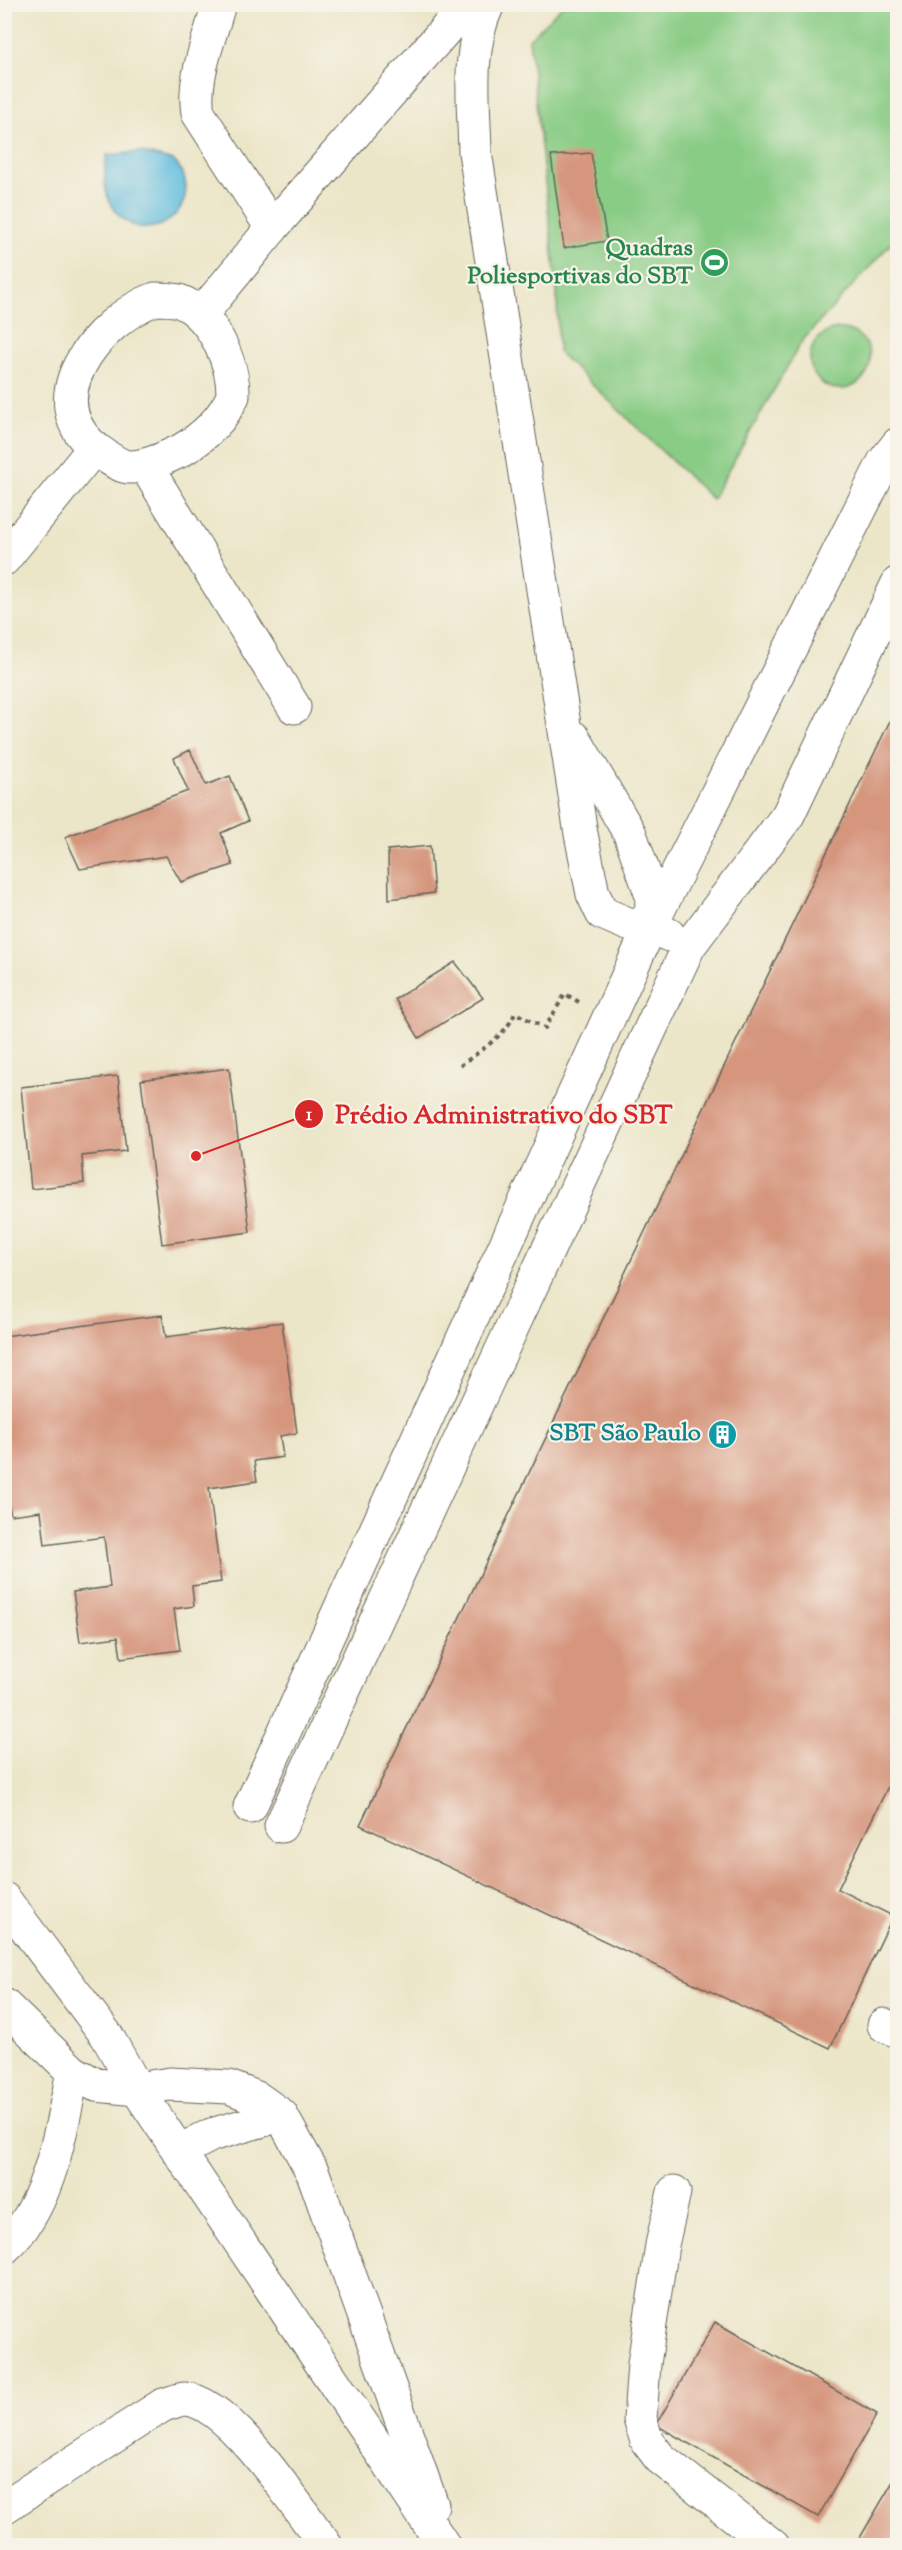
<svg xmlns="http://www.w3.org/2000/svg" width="902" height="2550" font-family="'Sorts Mill Goudy',serif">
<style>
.green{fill:#89cc85;stroke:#527450;stroke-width:1.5}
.water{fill:#61bddf;stroke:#3e6c7e;stroke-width:1.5}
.building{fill:#d6967e}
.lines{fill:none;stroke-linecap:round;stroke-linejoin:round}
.minor-casing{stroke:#656359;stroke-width:35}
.path{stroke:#656359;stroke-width:4;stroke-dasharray:4.5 4.5;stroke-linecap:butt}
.minor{stroke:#fff;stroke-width:33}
.labels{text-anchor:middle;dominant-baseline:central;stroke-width:4.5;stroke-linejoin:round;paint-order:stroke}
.leisure-label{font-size:24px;font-weight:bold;fill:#27864d;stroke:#f7f3e8;text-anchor:end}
.culture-label{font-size:24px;font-weight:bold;fill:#0d838f;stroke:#f7f3e8;text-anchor:end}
.leader{fill:none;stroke:#d62828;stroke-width:2}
.callout-dot{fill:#d62828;stroke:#f7f3e8;stroke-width:2}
.mark-label{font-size:18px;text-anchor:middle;font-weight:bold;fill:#fff}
.callout-label{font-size:26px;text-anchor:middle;font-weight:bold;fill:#d62828;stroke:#f7f3e8;stroke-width:4.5;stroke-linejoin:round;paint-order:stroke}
</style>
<rect width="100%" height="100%" fill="#f7f3e8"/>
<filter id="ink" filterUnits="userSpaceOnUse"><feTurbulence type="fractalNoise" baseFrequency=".0167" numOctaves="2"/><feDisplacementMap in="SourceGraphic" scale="12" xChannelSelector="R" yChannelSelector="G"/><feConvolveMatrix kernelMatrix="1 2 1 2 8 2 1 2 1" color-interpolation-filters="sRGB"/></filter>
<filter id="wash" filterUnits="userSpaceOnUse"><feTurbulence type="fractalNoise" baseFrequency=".008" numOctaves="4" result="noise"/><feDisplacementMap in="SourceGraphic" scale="24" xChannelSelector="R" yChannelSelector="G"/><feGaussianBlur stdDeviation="1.35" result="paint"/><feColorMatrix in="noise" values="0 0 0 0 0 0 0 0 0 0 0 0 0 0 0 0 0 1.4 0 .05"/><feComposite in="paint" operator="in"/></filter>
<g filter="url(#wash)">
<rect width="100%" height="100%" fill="#ece6c9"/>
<!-- green -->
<g class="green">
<path d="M563,5H897V237L802,341L712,499L558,352L557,289L529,39Z"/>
<circle cx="840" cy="359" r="30"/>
</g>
<!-- water -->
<path class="water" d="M140,152L174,161C211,200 153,255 116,212C103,196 103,174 107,155Z"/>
<g id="blocks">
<!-- building -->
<g class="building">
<path d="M591,153L607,241L564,248L551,156Z"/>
<path d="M898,704V1766L838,1889L893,1916L830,2048L360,1825Z"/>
<path d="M190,750L206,785L230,776L248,821L221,833L233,865L181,882L166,856L80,869L65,837L188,791L174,758Z"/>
<path d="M430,846L434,893L389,899L388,850Z"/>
<path d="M455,962L483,998L419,1038L395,999Z"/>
<path d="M229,1068L250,1232L162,1244L141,1080Z"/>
<path d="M118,1076L126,1151L82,1156L84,1183L31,1189L21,1087Z"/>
<path d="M162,1315L166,1337L282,1322L297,1433L280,1436L283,1457L254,1461L257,1481L209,1488L221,1582L192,1586L194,1606L174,1609L180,1650L121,1658L118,1637L80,1642L73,1592L110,1587L104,1537L45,1545L41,1511L11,1515L4,1484V1375H8L4,1336Z"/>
<path d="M715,2322L877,2414L818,2517L656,2425Z"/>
<path d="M898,2473V2538L893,2546H855Z"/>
</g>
</g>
</g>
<g filter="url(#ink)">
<use href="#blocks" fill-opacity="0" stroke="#656359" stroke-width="1.5"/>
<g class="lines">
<defs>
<g id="minor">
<path d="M219,4C210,38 192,78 198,113L272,228"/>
<path d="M488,4C466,50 474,103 475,152L581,834L593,894L602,913L628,924L651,925L669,935"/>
<path d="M155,299C163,299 171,299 179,301C212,313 234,364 233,396C222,420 203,438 180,451C165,458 149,466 132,467C121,468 109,458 100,452C31,403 97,321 155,299Z"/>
<path d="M200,316L272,228L468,4"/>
<path d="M145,465L294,707"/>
<path d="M4,559L94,448"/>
<path d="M574,738L630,834L652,896L651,925"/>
<path d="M250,1807L651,925L884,462L898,444"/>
<path d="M281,1826L689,946L788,815L898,583"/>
<path d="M4,1899L107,2036L137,2089L444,2546"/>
<path d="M4,2005L73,2072L96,2085L137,2089L170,2084L229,2087L257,2098L281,2115L313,2173L432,2505"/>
<path d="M884,2025L898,2031"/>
<path d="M180,2151L211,2135L281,2115"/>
<path d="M674,2192L662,2245L644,2364L640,2419L647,2441L660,2458L773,2546"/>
<path d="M4,2248C50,2208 61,2129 73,2072"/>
<path d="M4,2507L163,2405C169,2404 179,2399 185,2399C229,2400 300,2511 326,2546"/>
</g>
</defs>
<!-- minor casing -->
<use href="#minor" class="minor-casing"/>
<!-- path -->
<path class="path" d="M460,1066C479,1051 506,1036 515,1013L545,1028L565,994L579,1002"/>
<!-- minor -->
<use href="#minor" class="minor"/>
</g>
</g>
<!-- icons -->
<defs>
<symbol id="stadium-disc" viewBox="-11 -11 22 22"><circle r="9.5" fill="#2e9e5b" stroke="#f7f3e8"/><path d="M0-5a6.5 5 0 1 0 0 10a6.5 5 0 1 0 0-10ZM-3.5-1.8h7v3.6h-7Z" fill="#fff"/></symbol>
<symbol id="building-disc" viewBox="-11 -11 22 22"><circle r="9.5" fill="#0f9aa8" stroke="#f7f3e8"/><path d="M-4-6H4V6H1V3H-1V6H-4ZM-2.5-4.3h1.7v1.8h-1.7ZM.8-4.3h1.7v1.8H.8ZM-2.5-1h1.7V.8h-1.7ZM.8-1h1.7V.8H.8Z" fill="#fff"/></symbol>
</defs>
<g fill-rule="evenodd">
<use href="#stadium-disc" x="698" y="246" width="33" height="33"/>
<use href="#building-disc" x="706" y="1418" width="33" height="33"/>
</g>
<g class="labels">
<!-- leisure labels -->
<g class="leisure-label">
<text x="693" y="249">Quadras<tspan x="693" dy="28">Poliesportivas do SBT</tspan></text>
</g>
<!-- culture labels -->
<g class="culture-label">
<text x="701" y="1434">SBT São Paulo</text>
</g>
</g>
<!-- callouts -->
<path class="leader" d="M196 1156L309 1114"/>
<g class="callout-dot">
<circle cx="196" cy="1156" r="6"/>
<circle cx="309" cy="1114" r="15"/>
</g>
<g class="mark-label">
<text x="309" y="1120">1</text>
</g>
<g class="callout-label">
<text x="504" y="1123">Prédio Administrativo do SBT</text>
</g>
<!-- margin -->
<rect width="902" height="2550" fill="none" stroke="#f7f3e8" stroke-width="24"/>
</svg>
